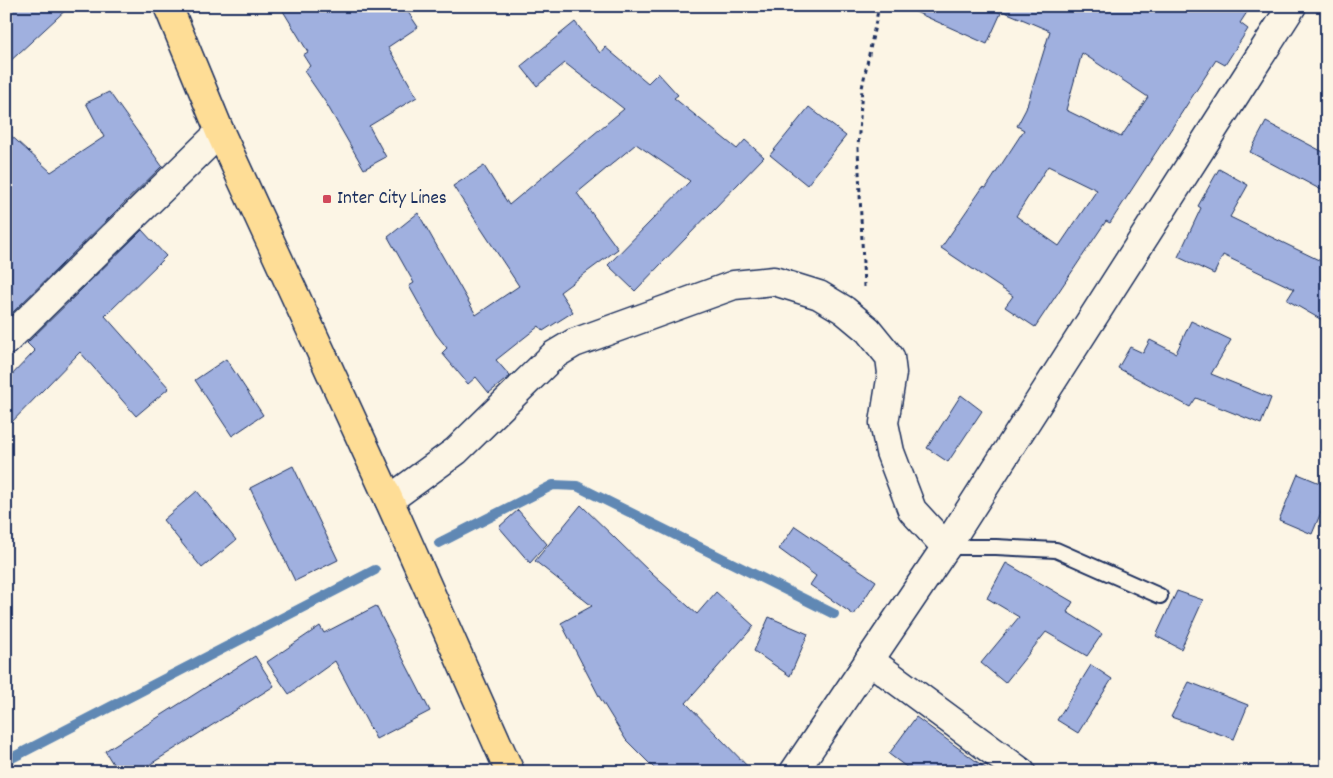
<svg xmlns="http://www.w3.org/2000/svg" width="1333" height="778" font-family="Dekko,sans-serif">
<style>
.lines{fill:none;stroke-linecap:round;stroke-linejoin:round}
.stream{stroke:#6188b4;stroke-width:10}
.building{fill:#a0b0df;stroke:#1b2f5e;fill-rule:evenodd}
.service-casing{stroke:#1b2f5e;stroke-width:18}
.minor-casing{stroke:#1b2f5e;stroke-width:31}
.tertiary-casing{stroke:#1b2f5e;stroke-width:31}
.primary-casing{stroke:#1b2f5e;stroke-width:31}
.path{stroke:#1b2f5e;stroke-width:3;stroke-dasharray:4 4;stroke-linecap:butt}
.service{stroke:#fcf5e5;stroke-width:14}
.minor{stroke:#fcf5e5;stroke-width:28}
.tertiary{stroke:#fcf5e5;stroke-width:28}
.primary{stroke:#fedd96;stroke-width:28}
.poi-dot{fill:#d1495b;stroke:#fcf5e5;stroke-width:2}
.labels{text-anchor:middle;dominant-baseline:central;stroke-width:4;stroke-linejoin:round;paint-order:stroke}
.poi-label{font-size:19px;fill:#1b2f5e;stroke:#fcf5e5;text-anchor:start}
</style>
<rect width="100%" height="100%" fill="#fcf5e5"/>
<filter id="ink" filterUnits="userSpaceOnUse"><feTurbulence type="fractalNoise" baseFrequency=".02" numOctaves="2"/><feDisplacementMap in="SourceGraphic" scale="10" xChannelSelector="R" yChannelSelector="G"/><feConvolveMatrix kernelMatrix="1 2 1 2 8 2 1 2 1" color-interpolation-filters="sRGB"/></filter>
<g filter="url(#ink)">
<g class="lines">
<!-- stream -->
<g class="stream">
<path d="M439,543L553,485L577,486L834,614"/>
<path d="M6,761L375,570"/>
</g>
</g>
<!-- building -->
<g class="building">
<path d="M6,6H70L6,65Z"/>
<path d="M280,6H404L418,27L388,47L417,97L369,126L386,157L364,169L326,103L304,71L310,66L303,55L308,52Z"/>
<path d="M902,6H985L1001,13L987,44Z"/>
<path d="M991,6H1251L1240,23L1248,29L1225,65L1216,60L1110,223L1106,221L1035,327L1005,307L1013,296L941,248L983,187L986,188L1024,130L1017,126L1026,109L1050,31ZM1082,53L1148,97L1121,137L1066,110ZM1048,166L1097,190L1059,246L1016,216Z"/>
<path d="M575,22L600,53L605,47L648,83L658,73L678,95L674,98L737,149L745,140L764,157L635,291L608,265L690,181L636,144L577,193L618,249L560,292L573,312L543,331L539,326L496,360L510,376L489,393L476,377L468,384L442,353L447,348L436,334L409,286L414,283L388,237L418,213L476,315L519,286L453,186L484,166L509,205L624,109L565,63L537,86L521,66Z"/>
<path d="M109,92L162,166L10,315L6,311V131L51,172L104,137L86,103Z"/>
<path d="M809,107L846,136L807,185L770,155Z"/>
<path d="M1266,122L1327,154V193L1250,152Z"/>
<path d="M1219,169L1248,185L1230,217L1327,264V323L1287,300L1294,289L1223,255L1214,274L1178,257L1201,208L1198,206Z"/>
<path d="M142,230L166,256L105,316L169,388L136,416L80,352L6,428V381L35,351L27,343Z"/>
<path d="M1191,321L1231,340L1211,374L1271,398L1261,424L1196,398L1190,407L1118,368L1130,347L1143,353L1150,340L1176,353Z"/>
<path d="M226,359L263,415L232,436L195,380Z"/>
<path d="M961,395L982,411L948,462L927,448Z"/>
<path d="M293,466L338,560L295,581L250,488Z"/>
<path d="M1298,474L1327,486V498L1312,534L1279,520Z"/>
<path d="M197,491L236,540L202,568L163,520Z"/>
<path d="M581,505L652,574L697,614L716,592L754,626L686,703L753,772H658L626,740L600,698L561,623L592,606L535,561Z"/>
<path d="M518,510L547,544L530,563L499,527Z"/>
<path d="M795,526L876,581L854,615L810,585L816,576L779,549Z"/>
<path d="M1006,563L1073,602L1067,612L1102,634L1087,656L1046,632L1005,683L981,663L1019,617L987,598Z"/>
<path d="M1177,591L1203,600L1181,649L1156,636Z"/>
<path d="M376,606L430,711L376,739L335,661L289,694L267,662L320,626L324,633Z"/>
<path d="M769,617L808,634L790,676L754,651Z"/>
<path d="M255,656L274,686L138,772H118L105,751Z"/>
<path d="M1091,665L1112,679L1078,733L1057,720Z"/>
<path d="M1189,682L1248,705L1234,739L1171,717Z"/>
<path d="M916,717L991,772H913L889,754Z"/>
</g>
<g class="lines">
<defs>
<path id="service" d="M946,547H996L1056,550L1160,596"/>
<g id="minor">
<path d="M6,341L220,132"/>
<path d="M389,500L456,451L554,355L574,343L734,285L774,281L819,295L844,310L868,330L890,357L892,373L884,423L890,452L912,510L946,547"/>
<path d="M869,660L1021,772"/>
</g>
<path id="tertiary" d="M794,772L946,547L1292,6"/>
<path id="primary" d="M168,6L220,132L389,500L510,772"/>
</defs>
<!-- service casing -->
<use href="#service" class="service-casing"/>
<!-- minor casing -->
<use href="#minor" class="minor-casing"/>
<!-- tertiary casing -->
<use href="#tertiary" class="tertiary-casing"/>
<!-- primary casing -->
<use href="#primary" class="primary-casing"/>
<!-- path -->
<path class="path" d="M864,287L858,148L862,88L879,6"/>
<!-- service -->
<use href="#service" class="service"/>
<!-- minor -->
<use href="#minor" class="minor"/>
<!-- tertiary -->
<use href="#tertiary" class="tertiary"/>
<!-- primary -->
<use href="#primary" class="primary"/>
</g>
</g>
<!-- markers -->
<rect class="poi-dot" x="322" y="194" width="10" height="10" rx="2.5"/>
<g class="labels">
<!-- poi labels -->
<g class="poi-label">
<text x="337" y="199">Inter City Lines</text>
</g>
</g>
<!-- margin -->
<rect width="1333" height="778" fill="none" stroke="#fcf5e5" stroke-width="25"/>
<rect x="12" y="12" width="1308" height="753" fill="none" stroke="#1b2f5e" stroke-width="2" filter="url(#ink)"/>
</svg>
